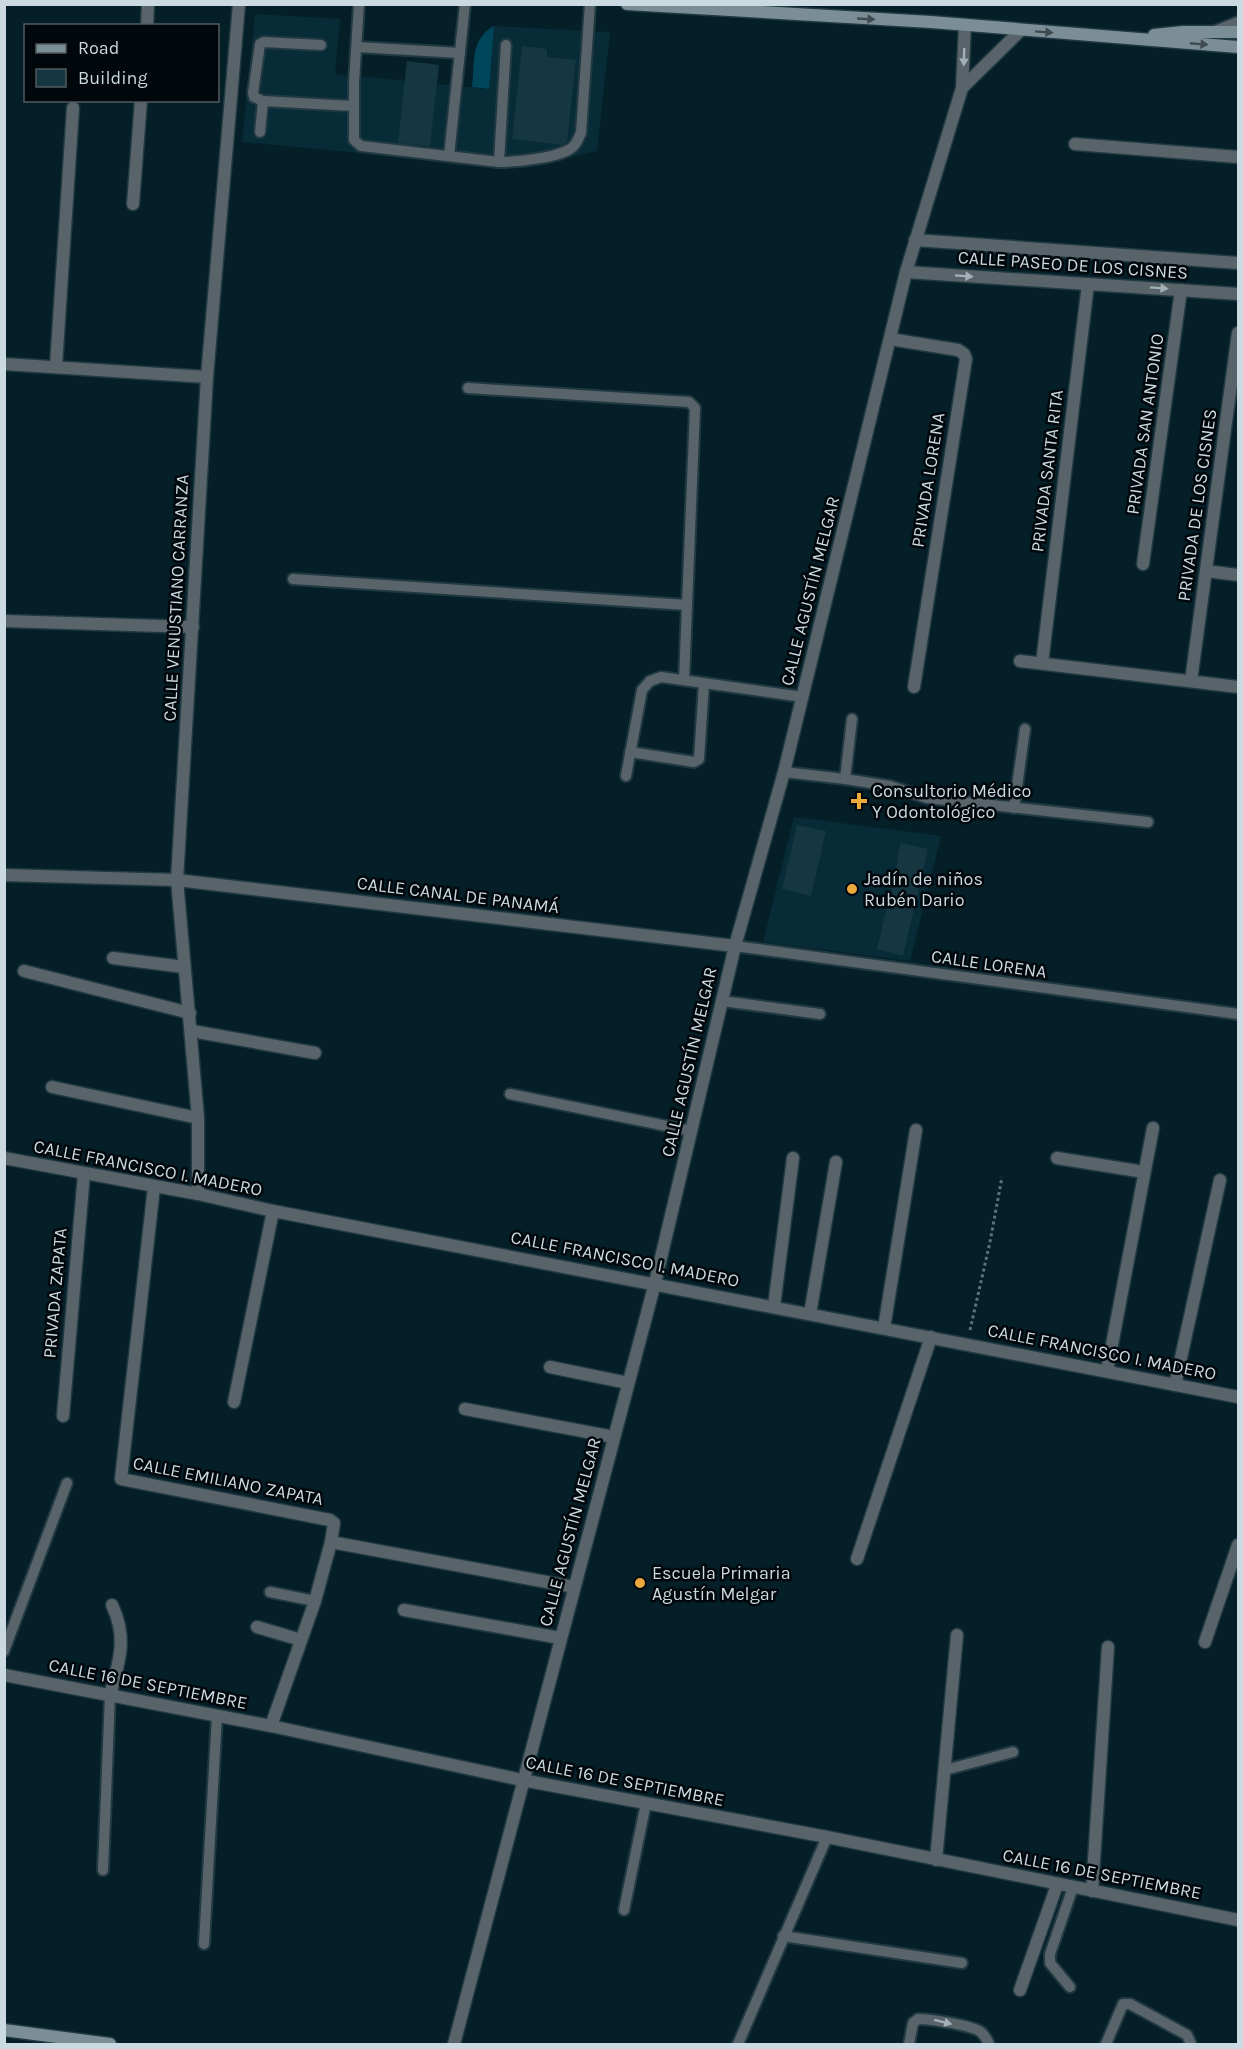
<svg xmlns="http://www.w3.org/2000/svg" width="1243" height="2049" font-family="Karla,sans-serif">
<style>
.built{fill:#072c37}
.green{fill:#00465a}
.building{fill:#163642}
.lines{fill:none;stroke-linecap:round;stroke-linejoin:round}
.service-casing{stroke:#213942;stroke-width:14}
.minor-casing{stroke:#213942;stroke-width:15}
.secondary-casing{stroke:#213942;stroke-width:15}
.path{stroke:#5d727a;stroke-width:3;stroke-dasharray:3 3;stroke-linecap:butt}
.service{stroke:#586469;stroke-width:10}
.minor{stroke:#586469;stroke-width:12}
.secondary{stroke:#7b8e96;stroke-width:12}
.oneway{fill:#3e4a50}
.oneway2{fill:#a3b0b6}
.poi-dot{fill:#eca93b;stroke:#01070b;stroke-width:2}
.labels{text-anchor:middle;dominant-baseline:central;stroke-width:5;stroke-linejoin:round;paint-order:stroke}
.street-label{font-size:18px;fill:#cbd9e0;stroke:#01070b}
.poi-label{font-size:18px;fill:#cbd9e0;stroke:#01070b;text-anchor:start}
</style>
<rect width="100%" height="100%" fill="#051f28"/>
<!-- built -->
<g class="built">
<path d="M255,14L340,19L335,74L488,89L494,26L610,32L597,151L521,168L242,142Z"/>
<path d="M794,817L941,836L910,961L763,942Z"/>
</g>
<!-- green -->
<path class="green" d="M494,26L489,89L472,87C475,63 470,39 494,26Z"/>
<!-- building -->
<g class="building">
<path d="M522,46L547,49V57L576,60L567,142L562,145L512,139Z"/>
<path d="M407,61L439,65L430,146L398,143Z"/>
<path d="M797,825L826,831L811,896L782,889Z"/>
<path d="M901,843L928,849L903,956L877,949L898,860H897Z"/>
</g>
<g class="lines">
<defs>
<g id="service">
<path d="M359,4L354,82V140L361,146L499,162C516,162 556,158 570,149C576,146 578,139 581,133L590,4"/>
<path d="M1215,31L1238,22"/>
<path d="M321,45L264,42L260,44L253,93L254,97L263,101L353,106"/>
<path d="M357,47L460,53"/>
<path d="M260,132L263,101"/>
<path d="M449,156L465,4"/>
<path d="M499,162L506,45"/>
<path d="M468,388L689,402L695,408L684,680"/>
<path d="M293,579L687,605"/>
<path d="M630,752L694,762L699,759L704,683"/>
<path d="M784,772L845,779L890,786L927,798L1148,822"/>
<path d="M626,776L642,690L650,681L661,677L803,697"/>
<path d="M845,779L852,719"/>
<path d="M1014,808L1025,729"/>
<path d="M735,946L1238,1014"/>
<path d="M722,1001L820,1014"/>
<path d="M510,1094L691,1131"/>
<path d="M270,1592L315,1601"/>
<path d="M4,1651L67,1483"/>
<path d="M945,1770L1013,1752"/>
<path d="M103,1870L110,1695"/>
<path d="M624,1910L646,1803"/>
<path d="M783,1936L962,1963"/>
<path d="M204,1944L217,1716"/>
<path d="M1070,1987L1050,1963V1954L1073,1887"/>
<path d="M738,2044L827,1837"/>
<path d="M909,2044L913,2023L918,2019C930,2019 971,2025 981,2032C985,2036 987,2039 989,2044"/>
<path d="M1106,2044L1123,2004H1130L1187,2035L1191,2044"/>
</g>
<g id="minor">
<path d="M147,26L148,4"/>
<path d="M962,88L1021,30"/>
<path d="M1075,144L1238,157"/>
<path d="M133,204L141,100"/>
<path d="M915,240L1238,263"/>
<path d="M906,272L1238,294"/>
<path d="M890,339L958,350L964,354L966,359L914,687"/>
<path d="M4,364L207,377"/>
<path d="M56,366L73,108"/>
<path d="M1143,564L1181,290"/>
<path d="M1206,571L1238,575"/>
<path d="M4,621L193,627"/>
<path d="M1020,661L1238,687"/>
<path d="M1042,663L1088,284"/>
<path d="M1191,681L1238,333"/>
<path d="M4,875L177,880L735,946"/>
<path d="M113,958L184,967"/>
<path d="M24,971L190,1013"/>
<path d="M192,1031L315,1053"/>
<path d="M52,1087L198,1118"/>
<path d="M4,1158L198,1194L273,1211L1238,1397"/>
<path d="M1057,1158L1144,1172"/>
<path d="M154,1187L121,1479L330,1520L334,1523L331,1542L315,1601L271,1726"/>
<path d="M198,1194V1118L177,880L207,377L239,4"/>
<path d="M774,1306L793,1158"/>
<path d="M810,1314L836,1162"/>
<path d="M884,1328L916,1130"/>
<path d="M550,1367L628,1383"/>
<path d="M1107,1371L1153,1128"/>
<path d="M1175,1385L1220,1180"/>
<path d="M234,1402L273,1211"/>
<path d="M465,1409L614,1437"/>
<path d="M63,1416L84,1174"/>
<path d="M331,1542L574,1587"/>
<path d="M857,1559L931,1337"/>
<path d="M404,1610L560,1638"/>
<path d="M257,1627L301,1640"/>
<path d="M1205,1642L1238,1545"/>
<path d="M4,1675L271,1726L522,1780L827,1837L1238,1920"/>
<path d="M110,1695C119,1662 128,1638 112,1605"/>
<path d="M936,1860L957,1635"/>
<path d="M1092,1891L1108,1647"/>
<path d="M1020,1990L1057,1885"/>
<path d="M454,2044L655,1283L735,946L784,772L906,272L962,88L965,25"/>
</g>
<g id="secondary">
<path d="M627,4L931,22L1238,47"/>
<path d="M1154,35L1183,32H1238"/>
<path d="M4,2030L110,2044"/>
</g>
</defs>
<!-- service casing -->
<use href="#service" class="service-casing"/>
<!-- minor casing -->
<use href="#minor" class="minor-casing"/>
<!-- secondary casing -->
<use href="#secondary" class="secondary-casing"/>
<!-- path -->
<path class="path" d="M970,1330L990,1242L1002,1177"/>
<!-- service -->
<use href="#service" class="service"/>
<!-- minor -->
<use href="#minor" class="minor"/>
<!-- secondary -->
<use href="#secondary" class="secondary"/>
</g>
<!-- one-way arrows -->
<defs><path id="oneway-solid" d="M-6-.8H1V-3.2L6.5 0L1 3.2V.8H-6Z" transform="scale(1.5)"/></defs>
<g class="oneway">
<use href="#oneway-solid" transform="translate(866 19) rotate(3)"/>
<use href="#oneway-solid" transform="translate(1044 32) rotate(4)"/>
<use href="#oneway-solid" transform="translate(1199 44) rotate(5)"/>
</g>
<g class="oneway2">
<use href="#oneway-solid" transform="translate(964 57) rotate(92)"/>
<use href="#oneway-solid" transform="translate(964 276) rotate(4)"/>
<use href="#oneway-solid" transform="translate(1159 288) rotate(4)"/>
<use href="#oneway-solid" transform="translate(943 2022) rotate(14)"/>
</g>
<!-- markers -->
<g class="poi-dot">
<path d="M856 792h6v6h6v6h-6v6h-6v-6h-6v-6h6z"/>
<circle cx="852" cy="889" r="6"/>
<circle cx="640" cy="1583" r="6"/>
</g>
<g class="labels">
<!-- street labels -->
<g class="street-label">
<text transform="translate(1073 265) rotate(4)">CALLE PASEO DE LOS CISNES</text>
<text transform="translate(1145 424) rotate(-82)">PRIVADA SAN ANTONIO</text>
<text transform="translate(1047 471) rotate(-83)">PRIVADA SANTA RITA</text>
<text transform="translate(928 480) rotate(-81)">PRIVADA LORENA</text>
<text transform="translate(1197 505) rotate(-82)">PRIVADA DE LOS CISNES</text>
<text transform="translate(810 591) rotate(-76)">CALLE AGUSTÍN MELGAR</text>
<text transform="translate(176 598) rotate(-87)">CALLE VENUSTIANO CARRANZA</text>
<text transform="translate(458 895) rotate(7)">CALLE CANAL DE PANAMÁ</text>
<text transform="translate(989 964) rotate(8)">CALLE LORENA</text>
<text transform="translate(689 1062) rotate(-77)">CALLE AGUSTÍN MELGAR</text>
<text transform="translate(148 1168) rotate(11)">CALLE FRANCISCO I. MADERO</text>
<text transform="translate(625 1259) rotate(11)">CALLE FRANCISCO I. MADERO</text>
<text transform="translate(55 1293) rotate(-85)">PRIVADA ZAPATA</text>
<text transform="translate(1102 1352) rotate(11)">CALLE FRANCISCO I. MADERO</text>
<text transform="translate(228 1481) rotate(11)">CALLE EMILIANO ZAPATA</text>
<text transform="translate(570 1532) rotate(-75)">CALLE AGUSTÍN MELGAR</text>
<text transform="translate(148 1684) rotate(11)">CALLE 16 DE SEPTIEMBRE</text>
<text transform="translate(625 1781) rotate(11)">CALLE 16 DE SEPTIEMBRE</text>
<text transform="translate(1102 1874) rotate(11)">CALLE 16 DE SEPTIEMBRE</text>
</g>
<!-- poi labels -->
<g class="poi-label">
<text x="872" y="791">Consultorio Médico<tspan x="872" dy="21">Y Odontológico</tspan></text>
<text x="864" y="879">Jadín de niños<tspan x="864" dy="21">Rubén Dario</tspan></text>
<text x="652" y="1573">Escuela Primaria<tspan x="652" dy="21">Agustín Melgar</tspan></text>
</g>
</g>
<!-- border -->
<rect width="1243" height="2049" fill="none" stroke="#cbd9e0" stroke-width="12"/>
<!-- legend -->
<rect x="24" y="24" width="195" height="78" fill="#01070b" stroke="#525b60" stroke-width="1.5"/>
<rect x="36" y="44" width="30" height="9" fill="#7b8e96" stroke="#525b60" stroke-width="1.5"/>
<text x="78" y="54" font-size="18" fill="#cbd9e0">Road</text>
<rect x="36" y="69" width="30" height="18" fill="#163642" stroke="#525b60" stroke-width="1.5"/>
<text x="78" y="84" font-size="18" fill="#cbd9e0">Building</text>
</svg>
